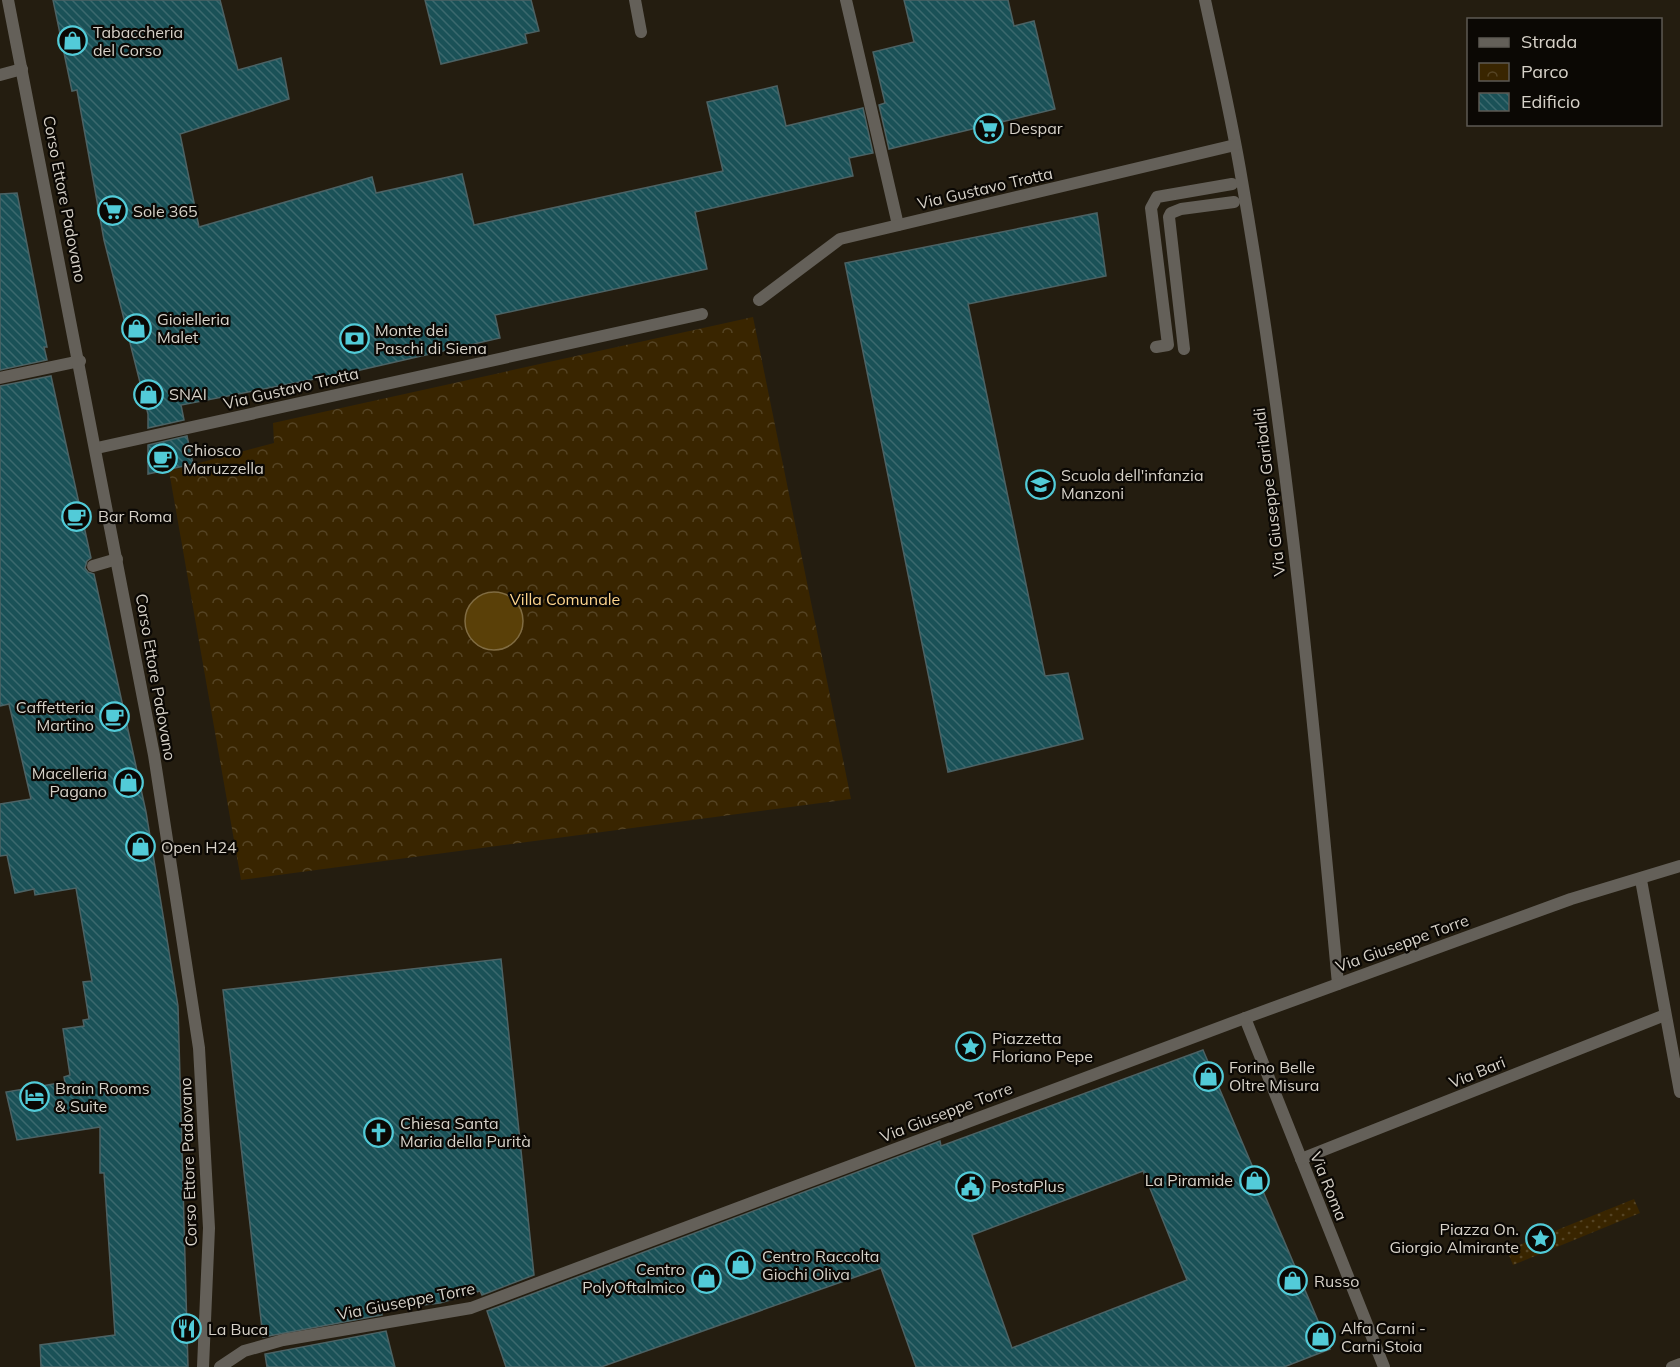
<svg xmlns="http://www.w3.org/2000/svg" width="1680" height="1367" font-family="Mulish,sans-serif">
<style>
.grass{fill:url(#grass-dots)}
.park{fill:url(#park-crowns)}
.water{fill:#5a4008;stroke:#806c42;stroke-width:1.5}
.building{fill:url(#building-back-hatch);stroke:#4c6264;stroke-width:1.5;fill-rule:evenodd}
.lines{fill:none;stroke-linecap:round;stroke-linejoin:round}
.service{stroke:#646059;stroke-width:12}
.pedestrian{stroke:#646059;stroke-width:12}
.minor{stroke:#646059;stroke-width:12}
.tertiary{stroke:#646059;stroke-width:12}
.labels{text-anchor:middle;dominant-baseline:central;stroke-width:4.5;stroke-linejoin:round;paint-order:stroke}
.poi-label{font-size:16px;fill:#d7d2c9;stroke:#0b0804;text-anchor:start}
.street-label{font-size:16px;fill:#d7d2c9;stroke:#0b0804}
.park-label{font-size:16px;fill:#fdd48d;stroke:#0b0804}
</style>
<defs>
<pattern id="grass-dots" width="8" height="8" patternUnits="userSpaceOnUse" patternTransform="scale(1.5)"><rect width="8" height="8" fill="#392500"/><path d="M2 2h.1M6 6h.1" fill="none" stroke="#554424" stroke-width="1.8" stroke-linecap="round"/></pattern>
<pattern id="park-crowns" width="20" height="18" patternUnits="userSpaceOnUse" patternTransform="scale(1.5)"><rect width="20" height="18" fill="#392500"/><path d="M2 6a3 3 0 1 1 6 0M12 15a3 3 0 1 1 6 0" fill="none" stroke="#554424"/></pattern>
<pattern id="building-back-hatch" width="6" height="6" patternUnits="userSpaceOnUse" patternTransform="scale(1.5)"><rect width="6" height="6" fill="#1a5157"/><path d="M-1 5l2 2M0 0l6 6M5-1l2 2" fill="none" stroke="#3b696e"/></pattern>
</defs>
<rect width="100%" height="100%" fill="#241d10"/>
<!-- grass -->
<path class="grass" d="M1634,1199L1640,1213L1513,1265L1507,1250Z"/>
<!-- park -->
<path class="park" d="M753,317L851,799L241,880L169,471L274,443L273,423Z"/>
<!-- water -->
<circle class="water" cx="494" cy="621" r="29"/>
<!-- building -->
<g class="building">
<path d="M53,0H220L238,70L281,58L289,99L180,134L199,227L372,177L376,193L462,174L474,225L723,171L707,102L777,86L786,126L863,108L873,153L849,158L853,176L695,212L707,269L495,315L500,338L356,371L181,405L184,420L148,428V414L104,240L77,90L72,91Z"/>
<path d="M425,0H531L539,31L525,34L527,43L441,64Z"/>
<path d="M904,0H1008L1014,26L1034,21L1055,109L889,149L879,105L885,103L873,52L914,42Z"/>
<path d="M17,193L47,347H44L47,360L0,370V194Z"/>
<path d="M1097,213L1106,276L968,304L1045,676L1068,673L1083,739L948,772L845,263Z"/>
<path d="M51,376L91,558L87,561L85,568L88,572L94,574L146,812L178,1006L188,1367H41L40,1345L115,1335L104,1173H100V1127L17,1140L6,1092L65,1082L64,1077L70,1075L63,1029L84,1026L83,1020L89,1019L83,982L92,981L76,888L35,895L34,889L15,893L7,855L0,856V804L31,799L9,704L0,706V386Z"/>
<path d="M187,436L193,464L148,474V445Z"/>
<path d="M501,959L534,1275L482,1295L480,1291L440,1303L381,1310L382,1315L263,1337L223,990Z"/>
<path d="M1203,1050L1330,1349L1284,1367H916L881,1268L601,1367H506L487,1311L940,1141L941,1146ZM1143,1171L1187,1280L1012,1348L972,1235Z"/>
<path d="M386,1331L395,1367H267L265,1354Z"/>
</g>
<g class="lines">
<!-- service -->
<g class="service">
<path d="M635,0L641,32"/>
<path d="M846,0L898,225"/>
<path d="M0,75L22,69"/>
<path d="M1156,347L1168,345L1151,208L1157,197L1232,184"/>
<path d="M1184,349L1169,217L1171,213L1181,209L1234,202"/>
<path d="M0,378L80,361"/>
<path d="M93,566L117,559"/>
</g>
<!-- pedestrian -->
<path class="pedestrian" d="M97,448L702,314"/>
<!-- minor -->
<g class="minor">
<path d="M1205,0C1218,60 1232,120 1242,181C1288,446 1313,716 1338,984"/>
<path d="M759,300L840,239L1235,145"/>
<path d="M1641,880L1680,1092"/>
<path d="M1245,1018L1384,1367"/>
<path d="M1301,1159L1665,1015"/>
<path d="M220,1367L244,1351L283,1340L471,1308L1245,1018L1571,899L1680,866"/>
<path d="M1672,1367L1680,1364"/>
</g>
<!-- tertiary -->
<path class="tertiary" d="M8,0L154,755L199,1048L209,1228L203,1367"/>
</g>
<!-- icons -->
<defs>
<symbol id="shop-ring" viewBox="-11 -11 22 22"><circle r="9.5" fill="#0b0804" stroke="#52cbd8" stroke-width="1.5"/><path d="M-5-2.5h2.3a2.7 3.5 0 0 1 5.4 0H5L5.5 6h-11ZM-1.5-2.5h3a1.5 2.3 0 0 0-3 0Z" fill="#52cbd8"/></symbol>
<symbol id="supermarket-ring" viewBox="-11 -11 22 22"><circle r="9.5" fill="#0b0804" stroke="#52cbd8" stroke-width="1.5"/><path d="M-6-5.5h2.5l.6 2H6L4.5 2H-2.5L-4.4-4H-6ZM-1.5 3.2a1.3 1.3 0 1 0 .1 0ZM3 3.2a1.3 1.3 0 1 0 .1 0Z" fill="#52cbd8"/></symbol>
<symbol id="bank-ring" viewBox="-11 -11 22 22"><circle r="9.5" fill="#0b0804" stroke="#52cbd8" stroke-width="1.5"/><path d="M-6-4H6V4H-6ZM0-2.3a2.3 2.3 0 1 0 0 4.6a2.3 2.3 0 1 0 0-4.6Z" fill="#52cbd8"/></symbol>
<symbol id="cafe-ring" viewBox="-11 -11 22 22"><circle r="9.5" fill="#0b0804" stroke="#52cbd8" stroke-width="1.5"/><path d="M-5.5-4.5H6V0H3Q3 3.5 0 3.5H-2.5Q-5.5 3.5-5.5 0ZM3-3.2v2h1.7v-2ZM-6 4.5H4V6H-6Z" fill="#52cbd8"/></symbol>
<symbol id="school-ring" viewBox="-11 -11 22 22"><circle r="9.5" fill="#0b0804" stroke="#52cbd8" stroke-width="1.5"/><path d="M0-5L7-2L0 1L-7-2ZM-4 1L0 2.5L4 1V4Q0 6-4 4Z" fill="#52cbd8"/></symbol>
<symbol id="sight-ring" viewBox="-11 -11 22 22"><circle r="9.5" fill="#0b0804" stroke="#52cbd8" stroke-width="1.5"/><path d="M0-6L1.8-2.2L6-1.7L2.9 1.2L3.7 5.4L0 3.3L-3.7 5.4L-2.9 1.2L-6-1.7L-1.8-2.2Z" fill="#52cbd8"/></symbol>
<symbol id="hotel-ring" viewBox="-11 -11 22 22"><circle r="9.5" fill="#0b0804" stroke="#52cbd8" stroke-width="1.5"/><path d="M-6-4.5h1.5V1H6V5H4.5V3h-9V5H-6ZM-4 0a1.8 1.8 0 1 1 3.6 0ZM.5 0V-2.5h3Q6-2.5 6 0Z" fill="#52cbd8"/></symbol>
<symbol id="church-ring" viewBox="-11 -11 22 22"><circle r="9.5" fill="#0b0804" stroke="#52cbd8" stroke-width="1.5"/><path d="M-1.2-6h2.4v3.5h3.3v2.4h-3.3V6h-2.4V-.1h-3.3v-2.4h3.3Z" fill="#52cbd8"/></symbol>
<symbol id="civic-ring" viewBox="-11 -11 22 22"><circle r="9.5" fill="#0b0804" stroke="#52cbd8" stroke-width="1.5"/><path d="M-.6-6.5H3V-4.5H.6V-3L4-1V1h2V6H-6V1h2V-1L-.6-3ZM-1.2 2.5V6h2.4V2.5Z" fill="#52cbd8"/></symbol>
<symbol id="restaurant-ring" viewBox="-11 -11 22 22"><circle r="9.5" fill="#0b0804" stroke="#52cbd8" stroke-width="1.5"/><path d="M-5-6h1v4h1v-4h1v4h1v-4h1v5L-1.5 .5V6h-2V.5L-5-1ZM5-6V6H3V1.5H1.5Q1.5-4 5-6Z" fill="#52cbd8"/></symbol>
</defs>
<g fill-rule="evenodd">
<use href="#shop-ring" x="56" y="24" width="33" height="33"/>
<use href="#supermarket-ring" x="972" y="112" width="33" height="33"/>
<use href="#supermarket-ring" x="96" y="194" width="33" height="33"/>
<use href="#shop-ring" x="120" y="312" width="33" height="33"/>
<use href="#bank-ring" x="338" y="322" width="33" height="33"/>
<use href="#shop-ring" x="132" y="378" width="33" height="33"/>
<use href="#cafe-ring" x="146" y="442" width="33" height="33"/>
<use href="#school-ring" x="1024" y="468" width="33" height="33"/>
<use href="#cafe-ring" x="60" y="500" width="33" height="33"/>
<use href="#cafe-ring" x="98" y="700" width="33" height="33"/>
<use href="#shop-ring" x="112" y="766" width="33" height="33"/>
<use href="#shop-ring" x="124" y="830" width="33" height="33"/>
<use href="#sight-ring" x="954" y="1030" width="33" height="33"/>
<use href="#shop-ring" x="1192" y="1060" width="33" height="33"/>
<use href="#hotel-ring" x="18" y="1080" width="33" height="33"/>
<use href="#church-ring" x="362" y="1116" width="33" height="33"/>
<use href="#shop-ring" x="1238" y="1164" width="33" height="33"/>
<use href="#civic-ring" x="954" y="1170" width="33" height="33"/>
<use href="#sight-ring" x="1524" y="1222" width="33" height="33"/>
<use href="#shop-ring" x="724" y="1248" width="33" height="33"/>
<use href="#shop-ring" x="690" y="1262" width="33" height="33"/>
<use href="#shop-ring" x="1276" y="1264" width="33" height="33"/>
<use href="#restaurant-ring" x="170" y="1312" width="33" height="33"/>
<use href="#shop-ring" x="1304" y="1320" width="33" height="33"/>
</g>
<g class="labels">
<!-- poi labels -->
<g class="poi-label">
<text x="93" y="32">Tabaccheria<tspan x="93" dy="18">del Corso</tspan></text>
<text x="1009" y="128">Despar</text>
<text x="133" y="211">Sole 365</text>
<text x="157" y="319">Gioielleria<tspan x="157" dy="18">Malet</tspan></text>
<text x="375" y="330">Monte dei<tspan x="375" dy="18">Paschi di Siena</tspan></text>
<text x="169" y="394">SNAI</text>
<text x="183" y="450">Chiosco<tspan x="183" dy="18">Maruzzella</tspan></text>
<text x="1061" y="475">Scuola dell'infanzia<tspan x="1061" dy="18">Manzoni</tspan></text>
<text x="98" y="516">Bar Roma</text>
<text x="94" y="707" text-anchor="end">Caffetteria<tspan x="94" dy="18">Martino</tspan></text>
<text x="107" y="773" text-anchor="end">Macelleria<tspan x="107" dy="18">Pagano</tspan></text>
<text x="161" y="847">Open H24</text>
<text x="992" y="1038">Piazzetta<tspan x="992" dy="18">Floriano Pepe</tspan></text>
<text x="1229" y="1067">Forino Belle<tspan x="1229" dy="18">Oltre Misura</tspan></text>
<text x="55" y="1088">Brain Rooms<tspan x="55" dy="18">&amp; Suite</tspan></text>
<text x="400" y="1123">Chiesa Santa<tspan x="400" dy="18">Maria della Purità</tspan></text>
<text x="1233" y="1180" text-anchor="end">La Piramide</text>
<text x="991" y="1186">PostaPlus</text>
<text x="1519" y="1229" text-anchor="end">Piazza On.<tspan x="1519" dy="18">Giorgio Almirante</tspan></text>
<text x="762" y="1256">Centro Raccolta<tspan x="762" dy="18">Giochi Oliva</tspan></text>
<text x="685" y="1269" text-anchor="end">Centro<tspan x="685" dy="18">PolyOftalmico</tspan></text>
<text x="1314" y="1281">Russo</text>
<text x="1341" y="1328">Alfa Carni -<tspan x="1341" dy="18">Carni Stoia</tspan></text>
<text x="208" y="1329">La Buca</text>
</g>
<!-- street labels -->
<g class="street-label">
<text transform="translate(985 188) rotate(-13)">Via Gustavo Trotta</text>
<text transform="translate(65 199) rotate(79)">Corso Ettore Padovano</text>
<text transform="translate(291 388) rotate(-13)">Via Gustavo Trotta</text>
<text transform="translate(1269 492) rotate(-97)">Via Giuseppe Garibaldi</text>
<text transform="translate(156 677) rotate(80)">Corso Ettore Padovano</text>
<text transform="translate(1402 943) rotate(-20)">Via Giuseppe Torre</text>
<text transform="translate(1477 1072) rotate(-22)">Via Bari</text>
<text transform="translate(946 1112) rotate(-21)">Via Giuseppe Torre</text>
<text transform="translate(188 1162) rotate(-92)">Corso Ettore Padovano</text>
<text transform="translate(1329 1186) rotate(68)">Via Roma</text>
<text transform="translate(406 1301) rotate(-11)">Via Giuseppe Torre</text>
</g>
<!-- park labels -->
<g class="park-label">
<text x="565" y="599">Villa Comunale</text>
</g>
</g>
<!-- legend -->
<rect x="1467" y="18" width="195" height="108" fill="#0b0804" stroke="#5d5953" stroke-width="1.5"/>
<rect x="1479" y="38" width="30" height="9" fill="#646059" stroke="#5d5953" stroke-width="1.5"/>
<text x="1521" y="48" font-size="18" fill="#d7d2c9">Strada</text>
<rect x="1479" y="63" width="30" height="18" fill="url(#park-crowns)" stroke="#5d5953" stroke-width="1.5"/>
<text x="1521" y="78" font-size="18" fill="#d7d2c9">Parco</text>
<rect x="1479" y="93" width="30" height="18" fill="url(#building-back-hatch)" stroke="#5d5953" stroke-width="1.5"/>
<text x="1521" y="108" font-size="18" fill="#d7d2c9">Edificio</text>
</svg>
